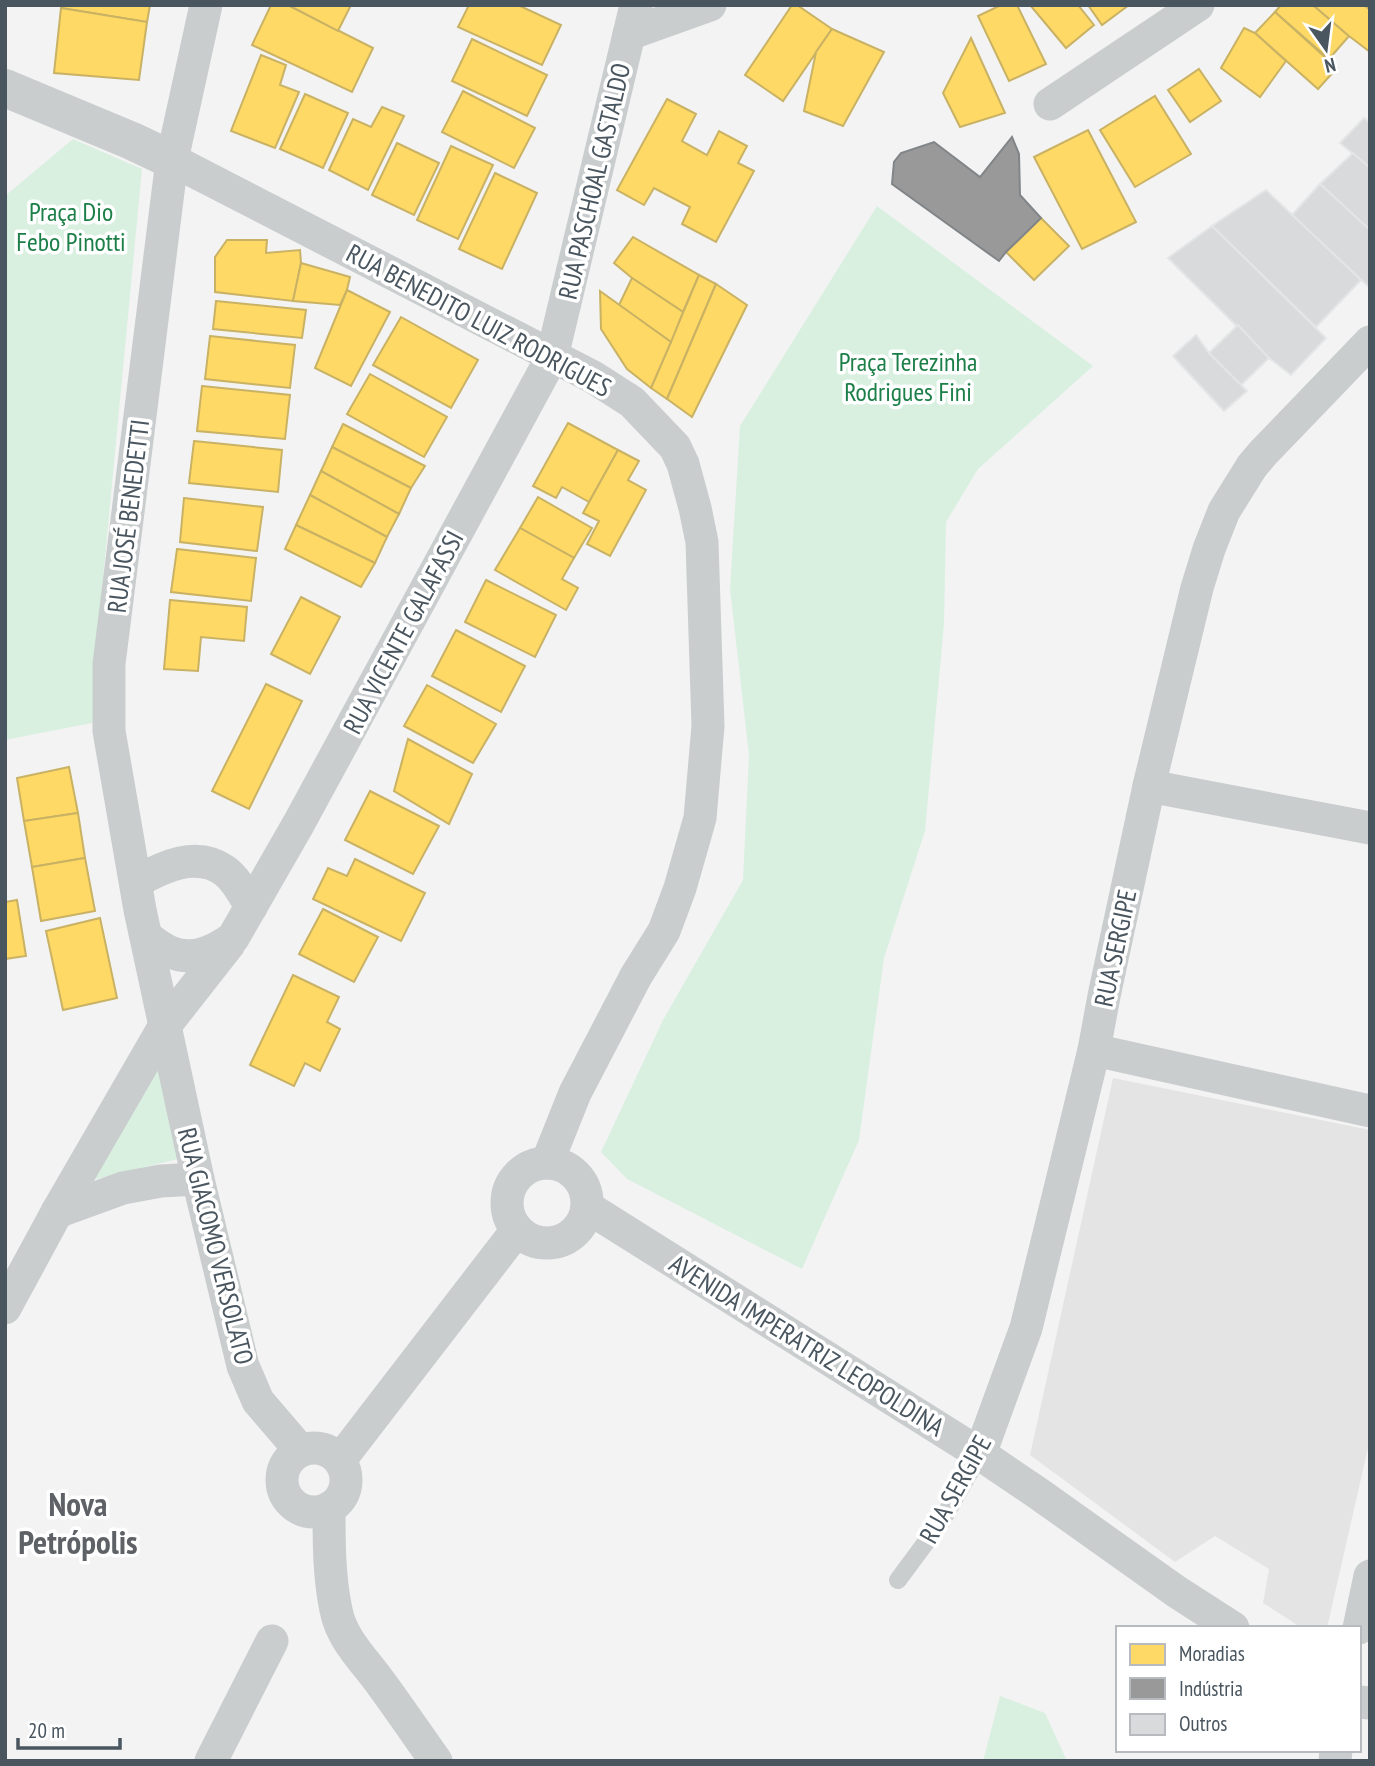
<svg xmlns="http://www.w3.org/2000/svg" width="1375" height="1766" font-family="'PT Sans Narrow',sans-serif">
<style>
.education{fill:#e5e4e5}
.green{fill:#d9f0e1}
.homes{fill:#ffd966;stroke:#c9b264;stroke-width:2}
.industry{fill:#999;stroke:#818588;stroke-width:2}
.building{fill:#d9dadb;stroke:#e4e5e6;stroke-width:2}
.lines{fill:none;stroke-linecap:round;stroke-linejoin:round}
.service{stroke:#cacdce;stroke-width:18}
.minor{stroke:#cacdce;stroke-width:33}
.tertiary{stroke:#cacdce;stroke-width:38}
.labels{text-anchor:middle;dominant-baseline:central;stroke-width:7;stroke-linejoin:round;paint-order:stroke}
.street-label{font-size:26px;fill:#4a565f;stroke:#fff}
.park-label{font-size:26px;fill:#1c7f48;stroke:#fff}
.district-label{font-size:33px;font-weight:bold;fill:#5e6266;stroke:#fff}
</style>
<rect width="100%" height="100%" fill="#f3f3f3"/>
<!-- education -->
<path class="education" d="M1113,1078L1370,1130V1439L1327,1628H1302L1263,1603L1269,1569L1215,1536L1175,1562L1030,1455Z"/>
<!-- green -->
<g class="green">
<path d="M73,139L142,169L96,652L102,721L5,740V196Z"/>
<path d="M877,206L1093,366L978,469L946,522L944,624L925,831L884,958L859,1140L802,1269L627,1179L601,1152L663,1020L743,880L749,755L730,589L740,426Z"/>
<path d="M160,1059L182,1158L80,1183Z"/>
<path d="M1000,1696L1045,1713L1067,1761H983Z"/>
</g>
<!-- homes -->
<g class="homes">
<path d="M62,5H150L147,22L61,8Z"/>
<path d="M271,5H288L373,48L352,92L252,45Z"/>
<path d="M288,5H351L338,31Z"/>
<path d="M469,5H518L561,25L542,65L458,27Z"/>
<path d="M792,5H797L832,29L783,101L745,75Z"/>
<path d="M1001,5H1017L1046,64L1009,81L978,16Z"/>
<path d="M1030,5H1078L1094,25L1066,48Z"/>
<path d="M1088,5H1129L1102,25Z"/>
<path d="M1281,5H1313L1349,36L1329,59L1275,12Z"/>
<path d="M1313,5H1364L1370,10V52L1349,36Z"/>
<path d="M61,8L147,22L139,80L54,73Z"/>
<path d="M1275,12L1337,68L1318,89L1255,33Z"/>
<path d="M1244,28L1255,33L1286,61L1260,97L1221,68Z"/>
<path d="M832,29L884,52L843,126L804,111L816,52Z"/>
<path d="M971,38L1005,113L960,127L943,93Z"/>
<path d="M472,39L547,75L527,116L452,81Z"/>
<path d="M261,55L286,65L280,85L299,92L275,148L231,131Z"/>
<path d="M1199,69L1221,101L1190,122L1168,90Z"/>
<path d="M463,91L535,128L514,168L442,132Z"/>
<path d="M305,94L348,113L323,168L280,149Z"/>
<path d="M1155,96L1191,154L1135,187L1100,130Z"/>
<path d="M667,99L696,114L682,141L707,155L719,131L747,146L738,163L754,171L716,242L682,224L690,207L654,188L644,205L617,190Z"/>
<path d="M382,107L404,116L368,190L329,170L353,119L371,127Z"/>
<path d="M1088,130L1136,222L1082,249L1034,157Z"/>
<path d="M397,143L439,163L414,215L372,195Z"/>
<path d="M451,146L493,165L458,239L417,220Z"/>
<path d="M495,173L537,193L502,269L459,249Z"/>
<path d="M1041,218L1069,246L1034,280L1006,252Z"/>
<path d="M633,237L699,275L683,312L632,278L614,263Z"/>
<path d="M227,240H267L266,253L300,250L301,263L293,301L215,292V257Z"/>
<path d="M301,263L350,277L347,290L340,305L293,301Z"/>
<path d="M699,275L716,284L667,399L651,388Z"/>
<path d="M632,278L683,312L671,342L619,305Z"/>
<path d="M716,284L747,305L692,417L667,399Z"/>
<path d="M347,290L390,312L351,386L315,368Z"/>
<path d="M600,291L671,342L651,388L627,369L601,329Z"/>
<path d="M216,301L306,310L302,338L213,329Z"/>
<path d="M401,317L478,360L451,408L373,365Z"/>
<path d="M210,336L295,345L290,388L205,379Z"/>
<path d="M370,374L447,417L424,457L347,414Z"/>
<path d="M202,386L290,395L285,439L197,431Z"/>
<path d="M568,423L618,450L589,502L562,487L556,498L533,486Z"/>
<path d="M343,424L425,466L411,488L332,447Z"/>
<path d="M194,441L282,450L278,492L189,483Z"/>
<path d="M332,447L411,488L399,514L321,471Z"/>
<path d="M618,450L639,461L628,480L646,490L610,556L587,544L599,521L583,513Z"/>
<path d="M321,471L399,514L387,537L310,495Z"/>
<path d="M310,495L387,537L375,563L296,525Z"/>
<path d="M538,497L592,528L574,558L520,528Z"/>
<path d="M184,498L263,507L257,551L180,542Z"/>
<path d="M296,525L375,563L361,587L285,549Z"/>
<path d="M520,528L574,558L562,579L578,588L566,610L495,570Z"/>
<path d="M177,549L256,558L251,601L171,592Z"/>
<path d="M486,580L556,615L535,657L465,622Z"/>
<path d="M301,597L340,617L310,674L271,654Z"/>
<path d="M170,600L247,607L244,641L201,637L198,671L164,669Z"/>
<path d="M456,630L525,666L501,712L432,676Z"/>
<path d="M266,684L302,701L249,809L212,791Z"/>
<path d="M427,685L496,724L473,763L404,726Z"/>
<path d="M408,739L472,774L449,824L394,791Z"/>
<path d="M69,767L78,813L24,821L17,778Z"/>
<path d="M370,791L439,826L413,874L345,840Z"/>
<path d="M78,813L85,858L32,867L24,821Z"/>
<path d="M85,858L95,911L41,921L32,867Z"/>
<path d="M355,859L425,893L401,941L313,899L328,868L347,876Z"/>
<path d="M17,900L26,956L5,959V902Z"/>
<path d="M323,909L378,937L354,982L299,954Z"/>
<path d="M100,918L117,998L63,1010L46,931Z"/>
<path d="M293,975L339,997L327,1022L340,1029L320,1071L305,1063L294,1086L250,1065Z"/>
</g>
<!-- industry -->
<path class="industry" d="M1012,137L1019,154L1020,195L1041,218L1006,252L999,261L892,184L894,162L901,153L934,142L980,177Z"/>
<!-- building -->
<g class="building">
<path d="M1364,118L1370,123V168L1340,143Z"/>
<path d="M1353,153L1370,168V230L1320,184Z"/>
<path d="M1320,184L1370,230V288L1292,215Z"/>
<path d="M1266,190L1361,280L1316,327L1212,226Z"/>
<path d="M1212,226L1326,338L1291,375L1269,358L1168,258Z"/>
<path d="M1238,325L1269,358L1240,386L1209,353Z"/>
<path d="M1196,335L1209,353L1247,391L1224,411L1173,356Z"/>
</g>
<g class="lines">
<!-- service -->
<path class="service" d="M898,1580L941,1522L980,1454"/>
<!-- minor -->
<g class="minor">
<path d="M206,5L172,160L109,664V731L140,910L198,1179L243,1366L258,1401L300,1450"/>
<path d="M629,34L710,5"/>
<path d="M1050,104L1198,5"/>
<path d="M172,160L593,377L632,402L675,447L683,464L695,508L702,542L708,726L700,818L680,888L664,931L636,976L575,1093L547,1163"/>
<path d="M1149,786L1370,828"/>
<path d="M136,882C162,867 197,850 225,871C237,880 244,895 251,907"/>
<path d="M146,936C153,942 161,948 170,952C193,962 215,951 233,938L299,823L552,357L636,5"/>
<path d="M1094,1050L1370,1111"/>
<circle cx="547" cy="1203" r="40"/>
<path d="M587,1207L980,1454L1039,1494L1177,1592L1233,1628"/>
<path d="M57,1212L123,1188L161,1181L198,1179"/>
<path d="M5,1308L57,1212L164,1027L229,944"/>
<circle cx="314" cy="1480" r="32"/>
<path d="M980,1454L1026,1328L1094,1050L1104,996L1149,786L1197,588L1209,549L1224,511L1252,466L1263,453L1370,342"/>
<path d="M340,1460L517,1230"/>
<path d="M329,1508C329,1542 329,1577 336,1610C341,1637 361,1657 377,1678C397,1705 416,1733 436,1761"/>
<path d="M1359,1628L1370,1576"/>
<path d="M1359,1702L1370,1703"/>
<path d="M211,1761L272,1641"/>
<path d="M1335,1761L1336,1750"/>
</g>
<!-- tertiary -->
<path class="tertiary" d="M5,88L132,141L172,160"/>
</g>
<g class="labels">
<!-- street labels -->
<g class="street-label">
<text transform="translate(594 181) rotate(-77)">RUA PASCHOAL GASTALDO</text>
<text transform="translate(479 320) rotate(28)">RUA BENEDITO LUIZ RODRIGUES</text>
<text transform="translate(128 516) rotate(-83)">RUA JOSÉ BENEDETTI</text>
<text transform="translate(403 632) rotate(-62)">RUA VICENTE GALAFASSI</text>
<text transform="translate(1115 948) rotate(-78)">RUA SERGIPE</text>
<text transform="translate(216 1246) rotate(76)">RUA GIACOMO VERSOLATO</text>
<text transform="translate(807 1345) rotate(32)">AVENIDA IMPERATRIZ LEOPOLDINA</text>
<text transform="translate(955 1489) rotate(-61)">RUA SERGIPE</text>
</g>
<!-- park labels -->
<g class="park-label">
<text x="71" y="211">Praça Dio<tspan x="71" dy="30">Febo Pinotti</tspan></text>
<text x="908" y="361">Praça Terezinha<tspan x="908" dy="30">Rodrigues Fini</tspan></text>
</g>
<!-- district labels -->
<g class="district-label">
<text x="78" y="1503">Nova<tspan x="78" dy="38">Petrópolis</tspan></text>
</g>
</g>
<!-- border -->
<rect width="1375" height="1766" fill="none" stroke="#4a565f" stroke-width="14"/>
<!-- legend -->
<rect x="1116" y="1626" width="245" height="126" fill="#ffffff" stroke="#b7bbbf" stroke-width="2"/>
<rect x="1130" y="1644" width="35" height="21" fill="#ffd966" stroke="#b7bbbf" stroke-width="2"/>
<text x="1179" y="1661" font-size="21" fill="#4a565f">Moradias</text>
<rect x="1130" y="1678" width="35" height="21" fill="#999999" stroke="#b7bbbf" stroke-width="2"/>
<text x="1179" y="1696" font-size="21" fill="#4a565f">Indústria</text>
<rect x="1130" y="1714" width="35" height="21" fill="#d9dadb" stroke="#b7bbbf" stroke-width="2"/>
<text x="1179" y="1731" font-size="21" fill="#4a565f">Outros</text>
<!-- north arrow -->
<g transform="translate(1326 49) rotate(166)" stroke="#ffffff" stroke-width="5" paint-order="stroke">
<path d="M0-5L12 26L0 18L-12 26Z" fill="#4a565f"/>
<text y="-10" font-size="19" font-weight="bold" text-anchor="middle" fill="#4a565f">N</text>
</g>
<!-- scale -->
<path d="M18 1738v10h102v-10" fill="none" stroke="#4a565f" stroke-width="3.5"/>
<text x="28" y="1738" font-size="21" fill="#4a565f" stroke="#ffffff" stroke-width="5" paint-order="stroke">20 m</text>
</svg>
